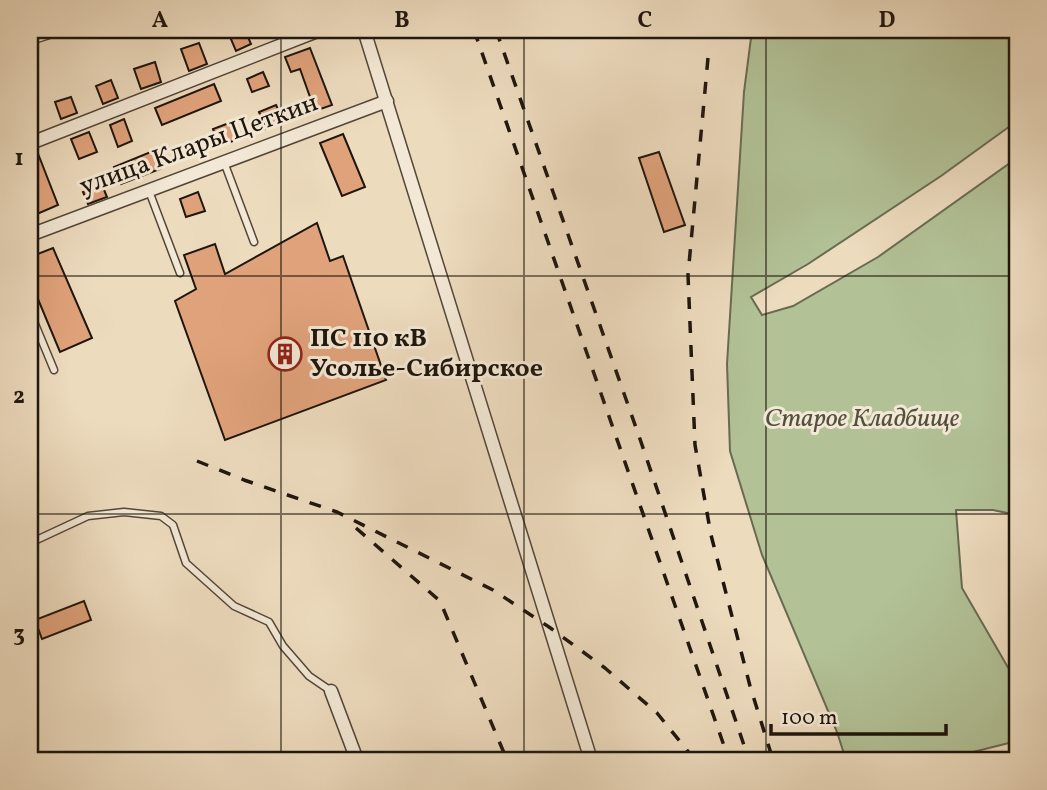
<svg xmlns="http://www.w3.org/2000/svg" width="1047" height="790" font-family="Vollkorn,serif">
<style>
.green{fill:#b2c196;stroke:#686b52;stroke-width:2}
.building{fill:#e0a27b;stroke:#1e150d;stroke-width:2}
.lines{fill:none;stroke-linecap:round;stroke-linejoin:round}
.service-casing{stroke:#524639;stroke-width:9}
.minor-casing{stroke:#524639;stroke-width:15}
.tertiary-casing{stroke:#524639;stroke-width:17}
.service{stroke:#f3e8d5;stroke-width:6}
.minor{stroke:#f3e8d5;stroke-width:12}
.tertiary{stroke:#f3e8d5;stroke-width:14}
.rail{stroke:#1e150d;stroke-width:3.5;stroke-dasharray:12 12;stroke-linecap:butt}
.grid{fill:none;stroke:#1e150d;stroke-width:2;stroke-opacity:0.55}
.labels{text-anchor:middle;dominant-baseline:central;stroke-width:6;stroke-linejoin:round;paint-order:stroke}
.street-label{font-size:26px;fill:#1e150d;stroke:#f3e8d5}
.poi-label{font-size:26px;font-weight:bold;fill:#1e150d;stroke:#f3e8d5;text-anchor:start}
.park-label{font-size:26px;font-style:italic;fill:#52513d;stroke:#f3e8d5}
.neatline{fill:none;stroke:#1e150d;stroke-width:2.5}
.grid-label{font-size:23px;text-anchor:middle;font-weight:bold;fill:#1e150d}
</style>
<rect width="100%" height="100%" fill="#eddbbe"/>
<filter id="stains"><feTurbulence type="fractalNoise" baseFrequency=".00286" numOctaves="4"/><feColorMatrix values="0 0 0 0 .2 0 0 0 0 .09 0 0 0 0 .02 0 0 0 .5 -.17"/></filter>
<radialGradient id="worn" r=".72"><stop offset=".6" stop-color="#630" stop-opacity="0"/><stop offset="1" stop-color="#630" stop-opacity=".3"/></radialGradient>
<!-- green -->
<path class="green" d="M752,30H1017V121L941,176L808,264L751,297L762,315L793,306L878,257L1017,158V515L993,510H956L962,588L1017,683V741L941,760H846L837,732L762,555L730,451L727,364L744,92Z"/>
<!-- building -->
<g class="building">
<path d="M234,30H245L251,44L236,51L228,32Z"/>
<path d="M199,43L207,64L189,71L181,49Z"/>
<path d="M310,48L332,105L315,111L300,69L291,72L285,57Z"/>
<path d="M155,62L161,82L141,89L134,69Z"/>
<path d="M263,72L269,86L252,92L247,79Z"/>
<path d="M111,80L118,98L103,104L96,86Z"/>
<path d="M214,84L221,101L162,125L155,108Z"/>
<path d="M71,97L77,113L61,119L55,102Z"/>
<path d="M276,105L284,122L266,129L259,112Z"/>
<path d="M124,119L132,141L118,147L110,125Z"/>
<path d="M229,123L236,140L219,146L213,129Z"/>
<path d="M89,132L97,152L79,159L71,139Z"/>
<path d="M343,134L365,187L342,196L320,143Z"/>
<path d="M37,151L58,205L30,217V154Z"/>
<path d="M153,151L160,169L121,184L114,167Z"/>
<path d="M659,152L685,225L664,232L639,158Z"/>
<path d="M102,185L107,197L88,204L83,192Z"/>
<path d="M198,192L205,211L186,217L180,199Z"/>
<path d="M317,223L330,261L343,256L386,380L225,440L175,301L196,289L184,255L215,244L225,274Z"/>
<path d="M53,248L92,338L60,352L30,280V257Z"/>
<path d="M84,601L91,620L42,639L35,620Z"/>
</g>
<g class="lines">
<defs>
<g id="service">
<path d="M224,162L254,242"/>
<path d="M149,191L180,273"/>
<path d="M30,312L54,370"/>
<path d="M30,543L88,516L124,512L161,516L173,525L186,563L234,606L269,622L283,646L309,676L331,691"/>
</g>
<g id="minor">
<path d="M364,30L591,760"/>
<path d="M30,141H36L320,30"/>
<path d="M30,235L387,101"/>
<path d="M331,691L357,760"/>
</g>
<path id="tertiary" d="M30,37L52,30"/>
</defs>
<!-- service casing -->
<use href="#service" class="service-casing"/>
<!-- minor casing -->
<use href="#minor" class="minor-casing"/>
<!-- tertiary casing -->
<use href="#tertiary" class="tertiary-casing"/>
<!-- service -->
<use href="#service" class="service"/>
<!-- minor -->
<use href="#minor" class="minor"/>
<!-- tertiary -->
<use href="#tertiary" class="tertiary"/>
<!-- rail -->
<g class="rail">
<path d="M474,30L729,760"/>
<path d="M496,30L640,439L749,760"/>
<path d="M708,58L688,275L695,445L711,535L750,686L773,760"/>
<path d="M197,461L244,480L337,512L493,590L549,627L605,668L657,713L695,760"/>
<path d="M356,528L440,601L507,760"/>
</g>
</g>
<!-- grid -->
<path class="grid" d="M281,30V760M524,30V760M766,30V760M30,276H1017M30,514H1017"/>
<!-- icons -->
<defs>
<symbol id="building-ring" viewBox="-11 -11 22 22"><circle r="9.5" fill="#f3e8d5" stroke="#8f2418" stroke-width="1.5"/><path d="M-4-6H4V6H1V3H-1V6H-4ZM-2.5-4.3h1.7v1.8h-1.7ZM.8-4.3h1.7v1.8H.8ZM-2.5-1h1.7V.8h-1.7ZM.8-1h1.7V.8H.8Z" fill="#8f2418"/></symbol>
</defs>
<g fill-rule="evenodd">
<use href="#building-ring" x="266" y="335" width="38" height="38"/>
</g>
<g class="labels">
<!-- street labels -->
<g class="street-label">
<text transform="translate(199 145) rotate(-20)">улица Клары Цеткин</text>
</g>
<!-- poi labels -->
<g class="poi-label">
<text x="310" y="339">ПС 110 кВ<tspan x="310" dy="30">Усолье-Сибирское</tspan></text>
</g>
<!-- park labels -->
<g class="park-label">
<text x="862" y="419">Старое Кладбище</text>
</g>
</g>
<!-- margin -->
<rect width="1047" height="790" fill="none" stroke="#eddbbe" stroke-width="77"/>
<!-- scale -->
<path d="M771 724v10h175v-10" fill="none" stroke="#1e150d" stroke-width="3.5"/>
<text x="781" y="724" font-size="21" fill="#1e150d" stroke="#f3e8d5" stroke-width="5" paint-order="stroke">100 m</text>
<rect x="38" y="38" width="971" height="714" class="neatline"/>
<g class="grid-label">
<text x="160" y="27">A</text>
<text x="402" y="27">B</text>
<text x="645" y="27">C</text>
<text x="887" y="27">D</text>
<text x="19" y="165">1</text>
<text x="19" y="403">2</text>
<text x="19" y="641">3</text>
</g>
<rect width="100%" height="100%" filter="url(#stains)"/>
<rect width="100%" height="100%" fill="url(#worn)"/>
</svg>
